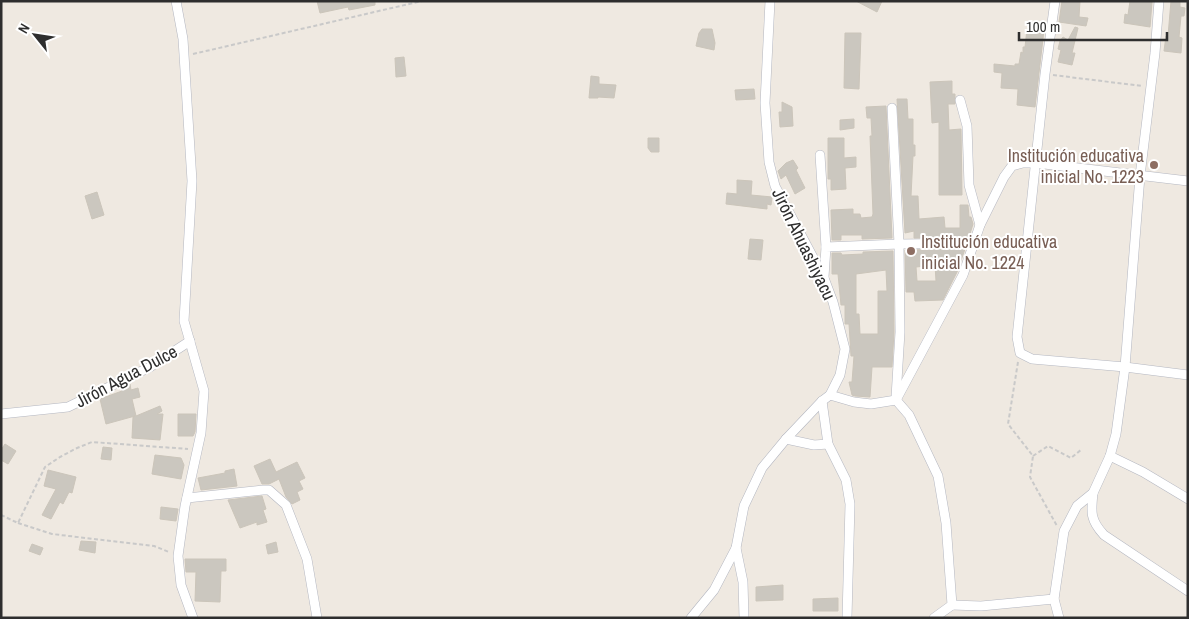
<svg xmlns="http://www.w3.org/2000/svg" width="1189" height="619" font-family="'Archivo Narrow',sans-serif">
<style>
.building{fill:#cbc7bf;stroke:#cbc5ba;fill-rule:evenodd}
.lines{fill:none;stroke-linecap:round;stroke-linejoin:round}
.minor-casing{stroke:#b4b7c1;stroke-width:10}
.path{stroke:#c9c9c9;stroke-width:2;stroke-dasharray:4 2.5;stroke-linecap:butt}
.minor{stroke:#fff;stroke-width:9}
.education-dot{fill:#8d6e63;stroke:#fff;stroke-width:2}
.labels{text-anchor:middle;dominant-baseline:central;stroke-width:4;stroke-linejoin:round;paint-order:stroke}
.education-label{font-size:18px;fill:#785e54;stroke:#fff;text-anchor:end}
.street-label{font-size:18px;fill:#2e2e2e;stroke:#fff}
</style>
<rect width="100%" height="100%" fill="#efe9e1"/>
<!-- building -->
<g class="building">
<path d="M317,1H375V5L349,10L348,7L320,13Z"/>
<path d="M856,1H882L877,12Z"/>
<path d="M1062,1H1080L1079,17L1088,18L1086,26L1059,22Z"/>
<path d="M1130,1L1152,2L1150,27L1124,23L1125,14L1128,15Z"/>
<path d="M1171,1H1180V7L1185,8L1184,16H1181L1179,37L1182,38L1181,53L1164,51L1166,36H1168Z"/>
<path d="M1075,27L1078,28L1072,53H1075L1072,65L1058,62L1061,50L1058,49L1060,41L1063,37L1068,40Z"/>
<path d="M702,29H712L715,43L714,50L696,46L699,33Z"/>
<path d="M1027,29L1044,30L1035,107L1017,105L1018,89L1001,88L1002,73L994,72V64L1015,66V64H1019L1021,52L1023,53V47H1025Z"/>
<path d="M845,33H861L859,89L844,88Z"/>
<path d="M404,57L406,76L396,77L395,58Z"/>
<path d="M591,76L599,77V84L616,85L614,98L598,97V98H589Z"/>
<path d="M952,81V94H955V104H948L949,130L961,129L962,195H939V122L932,123L930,82Z"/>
<path d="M754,89L755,99L736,100L735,90Z"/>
<path d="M897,99H907L908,119H913V145H915V156H913L911,196H918L919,219L944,217L945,228H960V205H968L969,217H971L973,224L969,237L914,238V231L905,233Z"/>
<path d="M782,102L792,107L793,126L780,127L779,112H782Z"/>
<path d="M886,106L892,238L862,239V235H841V240H832L831,210L853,209V214H860L861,218L872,217L873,214L870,136H872L871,118H867L866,107Z"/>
<path d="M854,119V128L840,130V120Z"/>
<path d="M648,138H659V152H651L648,148Z"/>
<path d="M828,138H844V158L856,157V167L845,168L846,189L831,190V179H828Z"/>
<path d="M793,160L798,168L796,170L805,188L795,194L786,175L781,179L778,171L786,163Z"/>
<path d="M737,180L752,181L751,195L772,197L771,205L767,204V209L726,204L727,193L737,194Z"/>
<path d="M97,192L104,215L92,219L85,196Z"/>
<path d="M750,239L763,240L761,260L748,259Z"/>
<path d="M965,249L957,272L943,300L915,301L914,292H906L905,250ZM935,265L936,281H917L916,267Z"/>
<path d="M893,251L894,332L892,367H872L870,397L855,396L852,395L849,382H852L854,356H851L849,324H845V305H841L838,274H832V253H841L842,255L863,254V252ZM886,270L887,291H878V334H860L859,314H856V274Z"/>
<path d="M130,384L131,390L138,388L140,397L132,399L136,416L160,406L162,411L157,414H163L160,440L132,438L133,417L135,416L106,424L100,399L122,391L121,388Z"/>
<path d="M178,414H196L195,432L193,436H178Z"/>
<path d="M5,444L16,451L8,464L1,460V450Z"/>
<path d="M103,447L112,448L111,460L101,459Z"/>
<path d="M155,455L181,458L184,465L181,479L152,474Z"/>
<path d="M270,459L276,472L297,462L305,478L299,481L303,489L297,492L300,500L292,504L286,497L279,479L269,484H262L254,466Z"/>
<path d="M234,469L237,486L201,490L198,478L225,473V471Z"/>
<path d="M48,470L76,477L72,493L69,492L63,504L60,502L51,519L42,515L56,489L44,486Z"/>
<path d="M262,496L266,509L263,510L267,522L257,525V522L240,528L228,500Z"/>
<path d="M161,507L178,509L176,521L160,519Z"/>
<path d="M81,541L96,542L95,553L79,550Z"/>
<path d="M276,542L278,552L268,554L266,545Z"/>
<path d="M32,544L43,548L40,555L29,551Z"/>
<path d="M185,559H226V571H221L220,602L195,601L196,572H186Z"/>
<path d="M783,585V600L756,601V587Z"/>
<path d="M838,598V611H813V599Z"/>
</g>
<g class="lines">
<defs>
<g id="minor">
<path d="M176,1L183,39L192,181L184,321L204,391L201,433L185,506L178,556L181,585L193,618"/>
<path d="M1055,1L1045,74L1017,337L1020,353L1032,359L1125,367L1188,375"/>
<path d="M960,100L967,126L969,185L980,225"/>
<path d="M892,108L899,244L900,332L896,397"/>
<path d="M820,155L826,247"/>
<path d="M824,277L826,247L899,244L975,243"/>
<path d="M830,395L854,402L871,404L896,400"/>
<path d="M896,400L963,275L980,225L1004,177L1012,166L1023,163H1036L1188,181"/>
<path d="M896,400L909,415L938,476L946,523L952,605L934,618"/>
<path d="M822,401L828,444L846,480L850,504L847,618"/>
<path d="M1,414L68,407L150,367L190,341"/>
<path d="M786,439L814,445L828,444"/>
<path d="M1110,456L1143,472L1188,499"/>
<path d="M1093,493C1091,512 1090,520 1104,535L1188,591"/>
<path d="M187,498L263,490H269L286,505L307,559L317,618"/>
<path d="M736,548L743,582L744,618"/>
<path d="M952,605L981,606L1054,599"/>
<path d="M691,618L714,590L736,548L744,506L762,468L786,439L822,401L830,395L840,375L845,349L833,302L824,278L775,186L769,162L765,103L770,1"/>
<path d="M1059,618L1054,599L1064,531L1077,506L1093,493L1110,456L1116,434L1125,367L1140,176L1155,53L1159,1"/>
</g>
</defs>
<!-- minor casing -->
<use href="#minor" class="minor-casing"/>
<!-- path -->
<g class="path">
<path d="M193,54L422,1"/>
<path d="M1053,75L1142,86"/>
<path d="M1018,362L1008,424L1033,456L1030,477L1057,526"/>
<path d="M1033,456L1048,446L1071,458L1082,449"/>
<path d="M1,515L18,523L45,467L60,457L77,448L92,442L188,449"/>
<path d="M18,523L52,534L154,546L169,552"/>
</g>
<!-- minor -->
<use href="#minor" class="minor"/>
</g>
<!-- markers -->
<g class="education-dot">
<circle cx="1154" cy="165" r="5"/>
<circle cx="911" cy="251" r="5"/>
</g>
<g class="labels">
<!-- education labels -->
<g class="education-label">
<text x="1144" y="155">Institución educativa<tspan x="1144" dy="21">inicial No. 1223</tspan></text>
<text x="921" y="241" text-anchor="start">Institución educativa<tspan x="921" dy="21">inicial No. 1224</tspan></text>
</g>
<!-- street labels -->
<g class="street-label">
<text transform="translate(804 244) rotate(64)">Jirón Ahuashiyacu</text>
<text transform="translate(126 376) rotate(-28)">Jirón Agua Dulce</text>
</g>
</g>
<!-- border -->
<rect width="1189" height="619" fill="none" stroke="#2e2e2e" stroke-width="5"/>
<!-- north arrow -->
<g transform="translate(35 35) rotate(300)" stroke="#ffffff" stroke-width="4" paint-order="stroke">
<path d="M0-4L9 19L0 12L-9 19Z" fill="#2e2e2e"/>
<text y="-8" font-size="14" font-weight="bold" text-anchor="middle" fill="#2e2e2e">N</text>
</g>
<!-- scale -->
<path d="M1019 32v8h148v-8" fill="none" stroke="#2e2e2e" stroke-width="2.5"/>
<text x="1026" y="32" font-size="15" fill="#2e2e2e" stroke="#ffffff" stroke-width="4" paint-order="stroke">100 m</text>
</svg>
